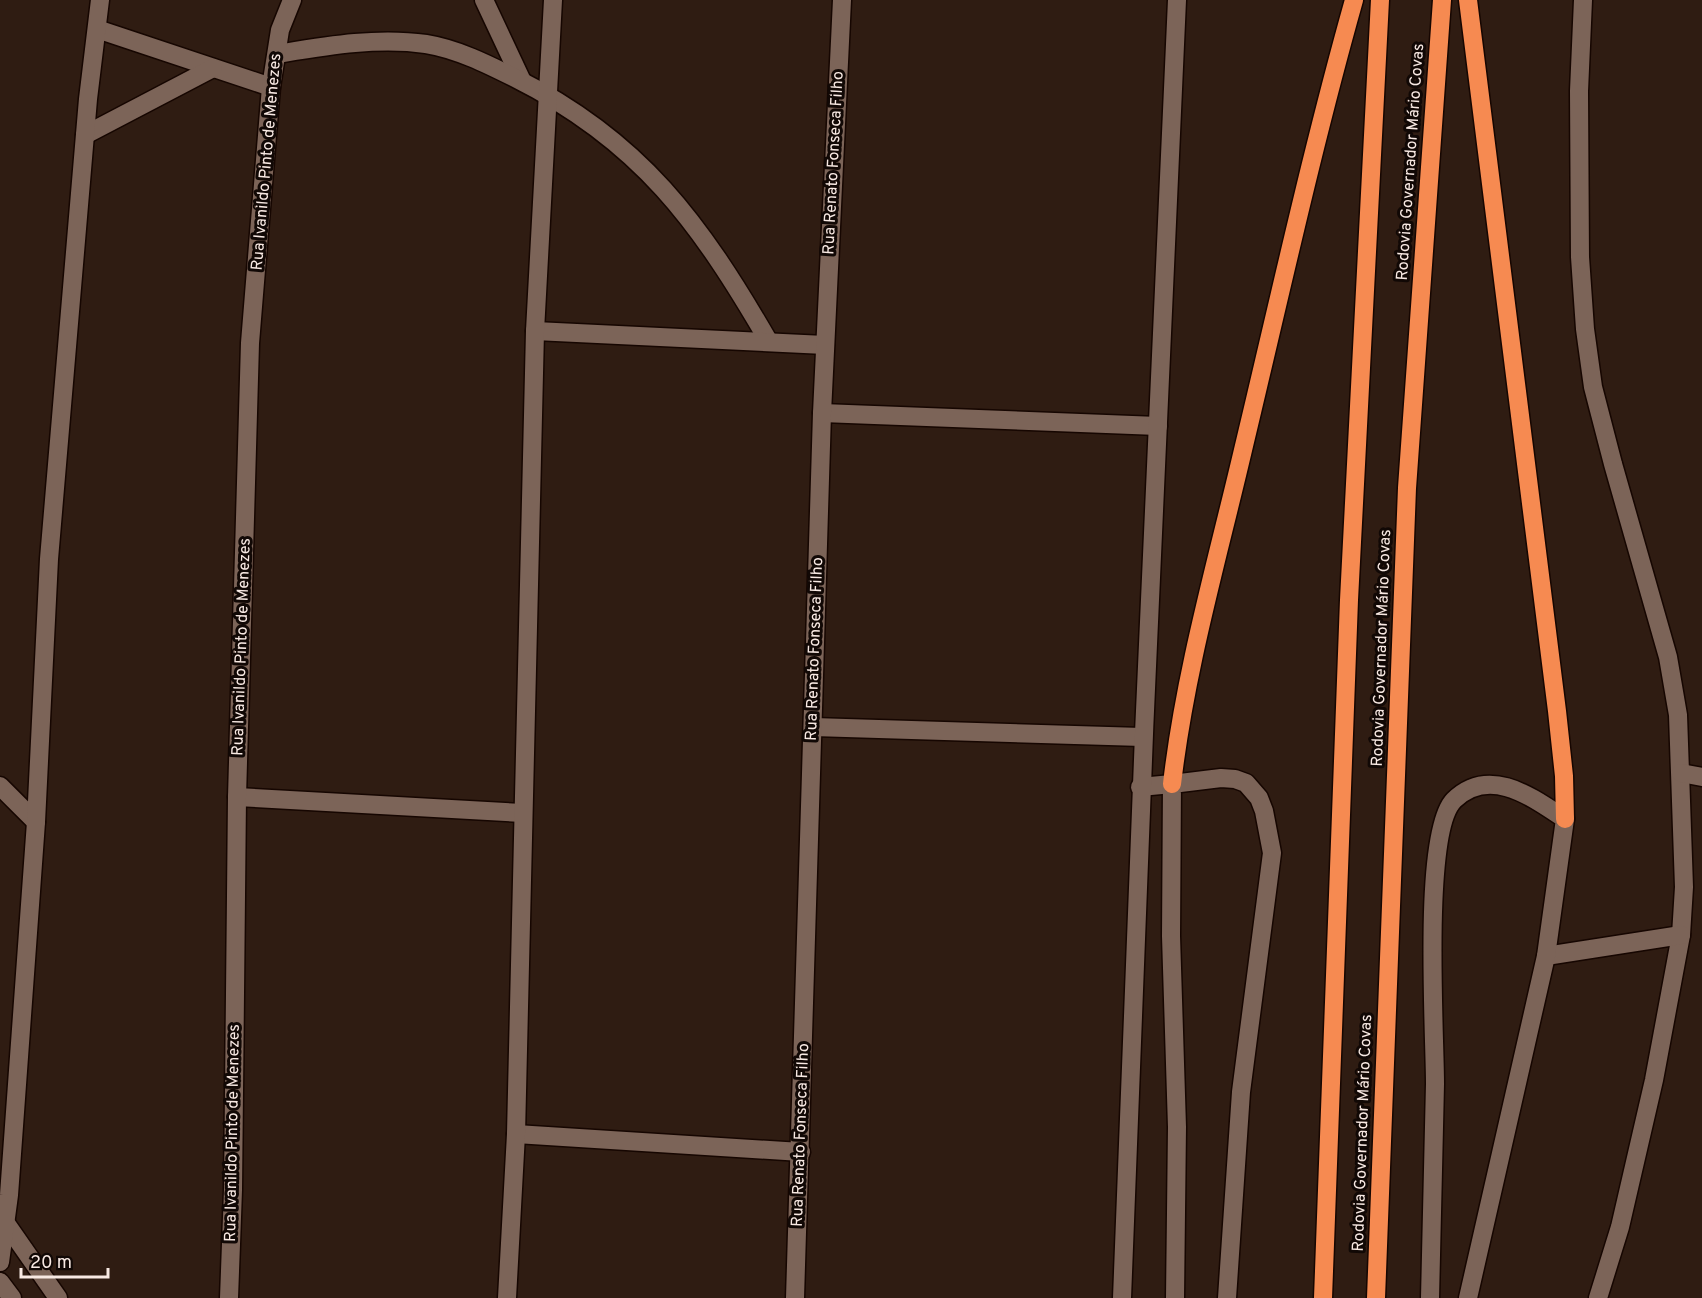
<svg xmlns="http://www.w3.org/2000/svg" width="1702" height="1298" font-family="Overpass,sans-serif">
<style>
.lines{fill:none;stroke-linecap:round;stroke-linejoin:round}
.street-casing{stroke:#160601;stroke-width:21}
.secondary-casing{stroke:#160601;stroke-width:21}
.highway-casing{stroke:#160601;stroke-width:21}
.street{stroke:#7c6458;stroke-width:18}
.secondary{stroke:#7c6458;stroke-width:18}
.highway{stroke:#f68a51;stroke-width:18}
.labels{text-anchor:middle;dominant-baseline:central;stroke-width:6;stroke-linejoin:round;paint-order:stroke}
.street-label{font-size:16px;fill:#f8e9e3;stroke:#110805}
</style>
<rect width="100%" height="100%" fill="#2f1c12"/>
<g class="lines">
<defs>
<g id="street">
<path d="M484,0L522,81"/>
<path d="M1583,0L1579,91L1580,257L1585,329L1593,387L1613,464L1668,657L1678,715L1684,887L1681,935L1654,1080L1620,1227L1598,1298"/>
<path d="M97,29L271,87"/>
<path d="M277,54C326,46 376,37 426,44C457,49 487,64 515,78C641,141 700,223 769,342"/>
<path d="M85,135L213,68"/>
<path d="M535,331L825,345"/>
<path d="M822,413L1158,426"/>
<path d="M813,727L1142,737"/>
<path d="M1681,773L1702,777"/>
<path d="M0,786L36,822"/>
<path d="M1140,787L1172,784"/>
<path d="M237,797L522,813"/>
<path d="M1546,956L1681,935"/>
<path d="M516,1134L801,1152"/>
<path d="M5,1222L58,1298"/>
<path d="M0,1262L9,1195L36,822L49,559L88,99L100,0"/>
<path d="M0,1282L12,1298"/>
<path d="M229,1298L233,1190L237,797L250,343L271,87L280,30L292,0"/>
<path d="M507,1298L516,1134L535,331L553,0"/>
<path d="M795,1298L822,413L842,0"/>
<path d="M1122,1298C1137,865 1157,433 1177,0"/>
</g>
<g id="secondary">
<path d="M1175,1298L1177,1127L1171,936L1172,784L1221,778L1235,779L1246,783L1259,798L1264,811L1272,853L1241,1092L1227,1298"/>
<path d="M1430,1298C1431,1227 1434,1155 1435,1084C1435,1032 1422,832 1454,800C1490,765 1533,798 1565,819L1546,956L1468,1298"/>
</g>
<g id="highway">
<path d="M1468,0L1557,711L1564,776L1565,819"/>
<path d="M1172,784C1185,671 1217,561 1243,450C1279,300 1312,149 1354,0"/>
<path d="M1323,1298L1349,600L1380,0"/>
<path d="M1376,1298L1407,488L1442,0"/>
</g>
</defs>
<!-- street casing -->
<use href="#street" class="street-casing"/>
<!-- secondary casing -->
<use href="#secondary" class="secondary-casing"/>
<!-- highway casing -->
<use href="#highway" class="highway-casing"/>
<!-- street -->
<use href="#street" class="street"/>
<!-- secondary -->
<use href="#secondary" class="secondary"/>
<!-- highway -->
<use href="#highway" class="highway"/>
</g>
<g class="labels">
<!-- street labels -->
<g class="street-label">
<text transform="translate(267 162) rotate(-85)">Rua Ivanildo Pinto de Menezes</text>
<text transform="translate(1411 162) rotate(-86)">Rodovia Governador Mário Covas</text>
<text transform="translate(834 163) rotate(-87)">Rua Renato Fonseca Filho</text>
<text transform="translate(242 647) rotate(-88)">Rua Ivanildo Pinto de Menezes</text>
<text transform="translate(1382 648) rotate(-88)">Rodovia Governador Mário Covas</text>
<text transform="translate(815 649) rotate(-88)">Rua Renato Fonseca Filho</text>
<text transform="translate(233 1133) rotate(-89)">Rua Ivanildo Pinto de Menezes</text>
<text transform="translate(1363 1133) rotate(-88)">Rodovia Governador Mário Covas</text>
<text transform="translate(801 1135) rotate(-88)">Rua Renato Fonseca Filho</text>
</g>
</g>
<!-- scale -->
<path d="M21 1268v9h87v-9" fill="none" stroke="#f8e9e3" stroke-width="3"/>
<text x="30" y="1268" font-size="18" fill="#f8e9e3" stroke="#110805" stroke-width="4.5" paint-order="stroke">20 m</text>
</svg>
